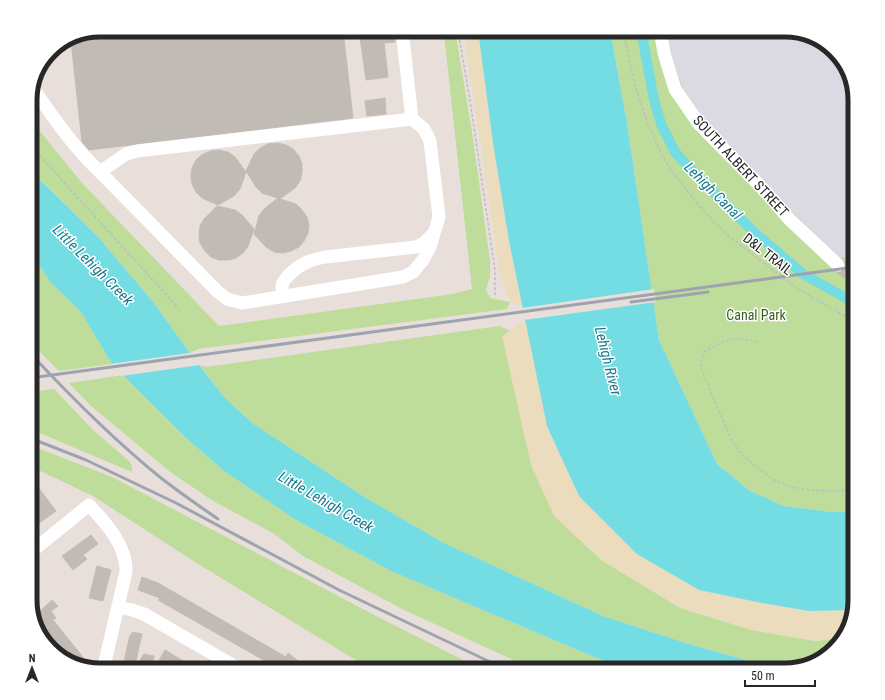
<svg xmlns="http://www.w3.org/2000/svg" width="885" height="700" font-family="'Roboto Condensed',sans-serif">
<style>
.industrial{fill:#dbdae2}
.green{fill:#bedc9a}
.sand{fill:#ecdcbe}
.water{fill:#74dde4}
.pier{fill:#e9dfda}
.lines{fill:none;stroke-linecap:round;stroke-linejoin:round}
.canal{stroke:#74dde4;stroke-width:10}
.building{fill:#c1bbb6;stroke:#c4bbb4}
.minor-tunnel{stroke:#c2bab6;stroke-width:13;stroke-dasharray:13 6;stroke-linecap:butt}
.path{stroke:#bebebe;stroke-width:1.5;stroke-dasharray:3 2;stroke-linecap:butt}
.minor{stroke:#fff;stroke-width:13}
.rail{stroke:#9da4b0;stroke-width:3}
.labels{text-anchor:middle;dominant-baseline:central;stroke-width:3;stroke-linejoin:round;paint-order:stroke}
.street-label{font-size:14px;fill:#272727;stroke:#fff}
.park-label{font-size:14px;fill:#385d1e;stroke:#fff}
.water-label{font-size:15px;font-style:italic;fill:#177b8c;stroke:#fff}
.rim{fill:none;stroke:#272727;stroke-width:5}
</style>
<rect width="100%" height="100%" fill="#e9dfda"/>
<!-- industrial -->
<path class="industrial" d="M665,30H786L818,42L843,78L852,87L855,100V256L838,258L704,124L685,95L666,40Z"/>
<!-- green -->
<g class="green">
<path d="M442,30H455L472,132L490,261V277L486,290L490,298L510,302L507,309L198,349L190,353L154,303L100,239L37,177L30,172V119L82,183L219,326L453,294L472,289L445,43Z"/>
<path d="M610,30H665L666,40L685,95L704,124L838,258L855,256V261L849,262L845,264L855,272V512H832L784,506L750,491L717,464L659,340L627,123Z"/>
<path d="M30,251L51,283L81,312L112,364L59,371L30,342Z"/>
<path d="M500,326L510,331L503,336L601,560L815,641L841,638L838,646L816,663H757L692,645L603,616L444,543L366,498L252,423L224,397L200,365L206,367Z"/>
<path d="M124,375L187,439L224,471L296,520L391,571L594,657L627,670H535L404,610L303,556L273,533L213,501L169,471L90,405L69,383Z"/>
<path d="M54,389L92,429L130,462L132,467V472L30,429V392Z"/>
<path d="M30,445L112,477L378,617L483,670H372L195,562L93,496L30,466Z"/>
</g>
<!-- sand -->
<g class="sand">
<path d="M463,30H478L493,143L509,241L524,307L510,302L500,276L483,159Z"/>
<path d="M526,320L529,333L637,554L699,590L762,603L809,611L851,610L841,638L815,641L751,630L680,608L601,560L554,516L531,465L502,336Z"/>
</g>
<!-- water -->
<g class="water">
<path d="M478,30H610L627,123L659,340L717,464L750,491L784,506L832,512H855V601L851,610L809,611L762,603L699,590L637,554L579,496L547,426L509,241L493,143Z"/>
<path d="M30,172L37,177L100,239L154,303L190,353L224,397L252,423L366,498L444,543L603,616L692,645L757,663H816L785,670H627L594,657L391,571L296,520L224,471L187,439L112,364L81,312L51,283L30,251Z"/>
</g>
<!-- pier -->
<g class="pier">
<path d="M654,289L656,302L524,320L522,308Z"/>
<path d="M190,353L200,365L121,376L110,364Z"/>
</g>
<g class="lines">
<!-- canal -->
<path class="canal" d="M641,30L654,100L661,124L675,152L699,178L754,232L803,274L855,303"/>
</g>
<!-- building -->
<g class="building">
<path d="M100,30H343L353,118L89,150L82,142L71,41Z"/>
<path d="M359,30H394L395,42L384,43L388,77L366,80Z"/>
<path d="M385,98L386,114L367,116L365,101Z"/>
<path d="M277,143L286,145L293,149L299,156L302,164V173L300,181L295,188L280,199L296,204L302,210L307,217L309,225L308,233L304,241L299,247L291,251L283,253L274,252L266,247L254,234L259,216L264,209L278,198L262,193L256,187L246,171L254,154L260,148L268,144Z"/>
<path d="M219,150L228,152L235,157L246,172L240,189L234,196L218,205L202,198L196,192L192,184L191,176L192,168L196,160L203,154L211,151Z"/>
<path d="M217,206L235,210L242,215L254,229L248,246L243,253L236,258L228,260H219L211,257L205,251L200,243L199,235L200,226L204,219Z"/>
<path d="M37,486L56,511L35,526L30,519V491Z"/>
<path d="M91,535L98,544L83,555L87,559L73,570L62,556Z"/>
<path d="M97,566L111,570L103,601L89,598Z"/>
<path d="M142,577L158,583L286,657L288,653L301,663L295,670H281L158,600L160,598L138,590Z"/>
<path d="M52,600L58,606L51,611L56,618L53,620L90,666L66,657L41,625L36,628L34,620L40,616L38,613Z"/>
<path d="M132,632L142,634L134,670H122L130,635H132Z"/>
<path d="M165,650L185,662L200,670H172L158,662Z"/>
<path d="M144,654L154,656L152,670L135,668Z"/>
</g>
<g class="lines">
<!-- minor-tunnel -->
<path class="minor-tunnel" d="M838,265L853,278"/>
<!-- path -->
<g class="path">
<path d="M458,30L471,107L495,270V295"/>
<path d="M623,30L635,86L648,124L661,153L672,172L703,210L724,232L793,286L855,322"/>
<path d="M30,145L181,311"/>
<path d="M758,342L735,338L716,345L704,352L701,362L702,371L731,439L741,454L754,465L774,480L791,487L810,490L833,491L855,490"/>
</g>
<!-- minor -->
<g class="minor">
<path d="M660,30L664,53L675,89L699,124L762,188L790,220L838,265"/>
<path d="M32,87C53,117 73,147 100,172L217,291L227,299L242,303L403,277L413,272L423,260L430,247L439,217L430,141L424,129L412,119L402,30"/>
<path d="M100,172L126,154L137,151L412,119"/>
<path d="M853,278L855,279"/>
<path d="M283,296C283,293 282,290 282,287C282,283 285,279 288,276C299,264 310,260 325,257L416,247L424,243L433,234"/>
<path d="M30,553L89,505C106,523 127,546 126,572L103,670"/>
<path d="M118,607L132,610L144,614L241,670"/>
</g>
<!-- rail -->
<g class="rail">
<path d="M828,46L849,75"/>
<path d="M631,302L708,292"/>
<path d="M30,353C71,397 114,440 161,478C179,492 199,506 218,519"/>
<path d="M30,378L855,267"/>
<path d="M30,438L86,460L176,503L339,590L507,670"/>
</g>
</g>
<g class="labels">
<!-- street labels -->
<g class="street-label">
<text transform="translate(741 166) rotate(47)">SOUTH ALBERT STREET</text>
<text transform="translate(768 254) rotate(38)">D&amp;L TRAIL</text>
</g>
<!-- park labels -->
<g class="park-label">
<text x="756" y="315">Canal Park</text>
</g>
<!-- water labels -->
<g class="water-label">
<text transform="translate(713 191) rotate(45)">Lehigh Canal</text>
<text transform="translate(93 265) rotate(45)">Little Lehigh Creek</text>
<text transform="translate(608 361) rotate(76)">Lehigh River</text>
<text transform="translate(326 502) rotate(30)">Little Lehigh Creek</text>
</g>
</g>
<!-- crop -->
<path d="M0 0H885V700H0ZM100 37H785A63 63 0 0 1 848 100V600A63 63 0 0 1 785 663H100A63 63 0 0 1 37 600V100A63 63 0 0 1 100 37Z" fill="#fff" fill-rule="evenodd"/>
<path class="rim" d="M100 37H785A63 63 0 0 1 848 100V600A63 63 0 0 1 785 663H100A63 63 0 0 1 37 600V100A63 63 0 0 1 100 37Z"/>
<!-- north arrow -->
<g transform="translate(32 668)" stroke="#ffffff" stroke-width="3" paint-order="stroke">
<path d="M0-3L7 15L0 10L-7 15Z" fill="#272727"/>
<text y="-6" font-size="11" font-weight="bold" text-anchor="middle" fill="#272727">N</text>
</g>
<!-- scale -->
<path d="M745 680v6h70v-6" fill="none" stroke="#272727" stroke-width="2"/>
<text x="751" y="680" font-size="12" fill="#272727" stroke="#ffffff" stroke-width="3" paint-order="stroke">50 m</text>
</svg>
